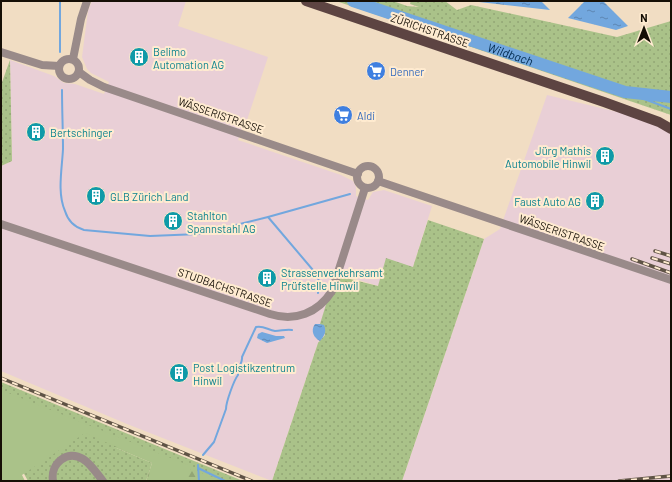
<svg xmlns="http://www.w3.org/2000/svg" width="672" height="482" font-family="Barlow,sans-serif">
<style>
.industrial{fill:#e9cfd6}
.grass{fill:url(#grass-dots)}
.forest{fill:url(#forest-firs)}
.green{fill:#aac289}
.water{fill:url(#water-ripples)}
.lines{fill:none;stroke-linecap:round;stroke-linejoin:round}
.stream{stroke:#72a7de;stroke-width:2}
.river{stroke:#72a7de;stroke-width:12}
.minor{stroke:#998a89;stroke-width:8}
.major{stroke:#5d4442;stroke-width:10}
.rail-casing{stroke:#5f5345;stroke-width:3.5}
.rail{stroke:#ffebd0;stroke-width:2;stroke-dasharray:6;stroke-linecap:butt}
.labels{text-anchor:middle;dominant-baseline:central;stroke-width:4;stroke-linejoin:round;paint-order:stroke}
.street-label{font-size:11px;fill:#160f06;stroke:#ffebd0}
.culture-label{font-size:11px;fill:#0d838f;stroke:#ffebd0;text-anchor:start}
.shop-label{font-size:11px;fill:#366cbe;stroke:#ffebd0;text-anchor:start}
.water-label{font-size:12px;font-style:italic;fill:#022a4e;stroke:#ffebd0}
</style>
<defs>
<pattern id="grass-dots" width="8" height="8" patternUnits="userSpaceOnUse"><rect width="8" height="8" fill="#aac289"/><path d="M2 2h.1M6 6h.1" fill="none" stroke="#92a675" stroke-width="1.8" stroke-linecap="round"/></pattern>
<pattern id="forest-firs" width="22" height="20" patternUnits="userSpaceOnUse"><rect width="22" height="20" fill="#aac289"/><path d="M5 1l3.5 6h-7zM16 11l3.5 6h-7z" fill="#92a675"/></pattern>
<pattern id="water-ripples" width="26" height="14" patternUnits="userSpaceOnUse"><rect width="26" height="14" fill="#72a7de"/><path d="M2 4q2-2 4 0t4 0M15 11q2-2 4 0t4 0" fill="none" stroke="#5d86b2"/></pattern>
</defs>
<rect width="100%" height="100%" fill="#f1ddc3"/>
<!-- industrial -->
<g class="industrial">
<path d="M92,1H186L178,26L268,57L245,126L242,129L238,140L341,175L353,181L356,187V196L368,200L373,192L384,190L432,206L413,267L378,286L347,276H338L325,335L318,343L272,481L127,424L1,371V166L12,161L10,60L54,76L64,83L75,84L104,94L109,82L91,73L87,69L82,57L88,11Z"/>
<path d="M547,95L659,122L671,128V481H402L484,239L500,229Z"/>
</g>
<!-- grass -->
<g class="grass">
<path d="M336,1H393L407,6L419,7L410,4L411,1H445L457,10L471,5L617,37L671,21V115Z"/>
<path d="M10,60L12,161L1,166V85Z"/>
<path d="M428,220L484,239L402,481H272L318,343L325,335L320,324L328,298L338,276L378,286L386,258L413,267Z"/>
<path d="M1,382L243,481H225L114,447L152,463L146,481H28L7,443L1,402Z"/>
</g>
<!-- forest -->
<path class="forest" d="M114,443L225,481H146L152,463L114,447Z"/>
<!-- green -->
<path class="green" d="M1,390L188,465L186,471V481H147L153,463L85,433L22,475L25,481H1Z"/>
<!-- water -->
<g class="water">
<path d="M470,1H541L550,10Z"/>
<path d="M585,1H603L628,26L616,30L568,18Z"/>
<path d="M315,324H320L324,325C327,332 324,336 320,341C314,338 310,331 315,324Z"/>
<path d="M262,332L276,336H284L285,338L267,343L257,338L258,334Z"/>
</g>
<g class="lines">
<!-- stream -->
<g class="stream">
<path d="M60,1V52"/>
<path d="M62,90C62,110 63,130 63,149C62,169 57,193 65,211C68,221 74,227 84,230L150,236L199,234L268,217L350,194"/>
<path d="M625,92L671,109"/>
<path d="M268,217L318,276L319,285L318,293"/>
<path d="M203,455L214,442L226,409C226,402 234,380 238,375C237,368 243,363 242,357L256,327C263,325 268,330 275,331C281,331 286,329 292,330"/>
<path d="M198,465L199,481"/>
<path d="M198,468L225,481"/>
</g>
<!-- river -->
<path class="river" id="s1" d="M353,1L625,92L671,97"/>
<!-- minor -->
<g class="minor">
<path d="M1,52L42,65L59,66"/>
<circle cx="69" cy="69" r="10"/>
<path d="M73,59L81,19L87,1"/>
<path d="M79,72L90,80L104,87L358,174"/>
<circle cx="368" cy="177" r="11"/>
<path d="M378,181L671,280"/>
<path d="M1,224L270,314C295,322 318,313 332,291L365,188"/>
<path d="M53,481C50,464 67,449 83,459C91,464 97,474 103,481"/>
</g>
<!-- major -->
<path class="major" d="M306,1L604,102L659,122L671,129"/>
<defs>
<g id="rail">
<path d="M655,251L671,256"/>
<path d="M652,258L671,264"/>
<path d="M632,259L671,273"/>
<path d="M1,378L252,481"/>
<path d="M619,481L671,476"/>
</g>
</defs>
<!-- rail casing -->
<use href="#rail" class="rail-casing"/>
<!-- rail -->
<use href="#rail" class="rail"/>
</g>
<!-- icons -->
<defs>
<symbol id="building-disc" viewBox="-11 -11 22 22"><circle r="9.5" fill="#0f9aa8" stroke="#ffebd0"/><path d="M-4-6H4V6H1V3H-1V6H-4ZM-2.5-4.3h1.7v1.8h-1.7ZM.8-4.3h1.7v1.8H.8ZM-2.5-1h1.7V.8h-1.7ZM.8-1h1.7V.8H.8Z" fill="#fff"/></symbol>
<symbol id="supermarket-disc" viewBox="-11 -11 22 22"><circle r="9.5" fill="#3f7fe0" stroke="#ffebd0"/><path d="M-6-5.5h2.5l.6 2H6L4.5 2H-2.5L-4.4-4H-6ZM-1.5 3.2a1.3 1.3 0 1 0 .1 0ZM3 3.2a1.3 1.3 0 1 0 .1 0Z" fill="#fff"/></symbol>
</defs>
<g fill-rule="evenodd">
<use href="#building-disc" x="128" y="46" width="22" height="22"/>
<use href="#supermarket-disc" x="365" y="60" width="22" height="22"/>
<use href="#supermarket-disc" x="332" y="104" width="22" height="22"/>
<use href="#building-disc" x="25" y="121" width="22" height="22"/>
<use href="#building-disc" x="594" y="145" width="22" height="22"/>
<use href="#building-disc" x="85" y="185" width="22" height="22"/>
<use href="#building-disc" x="584" y="190" width="22" height="22"/>
<use href="#building-disc" x="162" y="210" width="22" height="22"/>
<use href="#building-disc" x="256" y="267" width="22" height="22"/>
<use href="#building-disc" x="168" y="362" width="22" height="22"/>
</g>
<g class="labels">
<!-- street labels -->
<g class="street-label">
<text transform="translate(430 30) rotate(19)">ZÜRICHSTRASSE</text>
<text transform="translate(221 115) rotate(19)">WÄSSERISTRASSE</text>
<text transform="translate(562 232) rotate(19)">WÄSSERISTRASSE</text>
<text transform="translate(225 287) rotate(19)">STUDBACHSTRASSE</text>
</g>
<!-- culture labels -->
<g class="culture-label">
<text x="153" y="51">Belimo<tspan x="153" dy="13">Automation AG</tspan></text>
<text x="50" y="132">Bertschinger</text>
<text x="591" y="150" text-anchor="end">Jürg Mathis<tspan x="591" dy="13">Automobile Hinwil</tspan></text>
<text x="110" y="196">GLB Zürich Land</text>
<text x="581" y="201" text-anchor="end">Faust Auto AG</text>
<text x="187" y="215">Stahlton<tspan x="187" dy="13">Spannstahl AG</tspan></text>
<text x="281" y="272">Strassenverkehrsamt<tspan x="281" dy="13">Prüfstelle Hinwil</tspan></text>
<text x="193" y="367">Post Logistikzentrum<tspan x="193" dy="13">Hinwil</tspan></text>
</g>
<!-- shop labels -->
<g class="shop-label">
<text x="390" y="71">Denner</text>
<text x="357" y="115">Aldi</text>
</g>
<!-- water labels -->
<g class="water-label">
<text stroke="none"><textPath href="#s1" startOffset="166">Wildbach</textPath></text>
</g>
</g>
<!-- border -->
<rect width="672" height="482" fill="none" stroke="#160f06" stroke-width="4"/>
<!-- north arrow -->
<g transform="translate(644 28)" stroke="#ffebd0" stroke-width="3" paint-order="stroke">
<path d="M0-3L7 15L0 10L-7 15Z" fill="#160f06"/>
<text y="-6" font-size="11" font-weight="bold" text-anchor="middle" fill="#160f06">N</text>
</g>
</svg>
